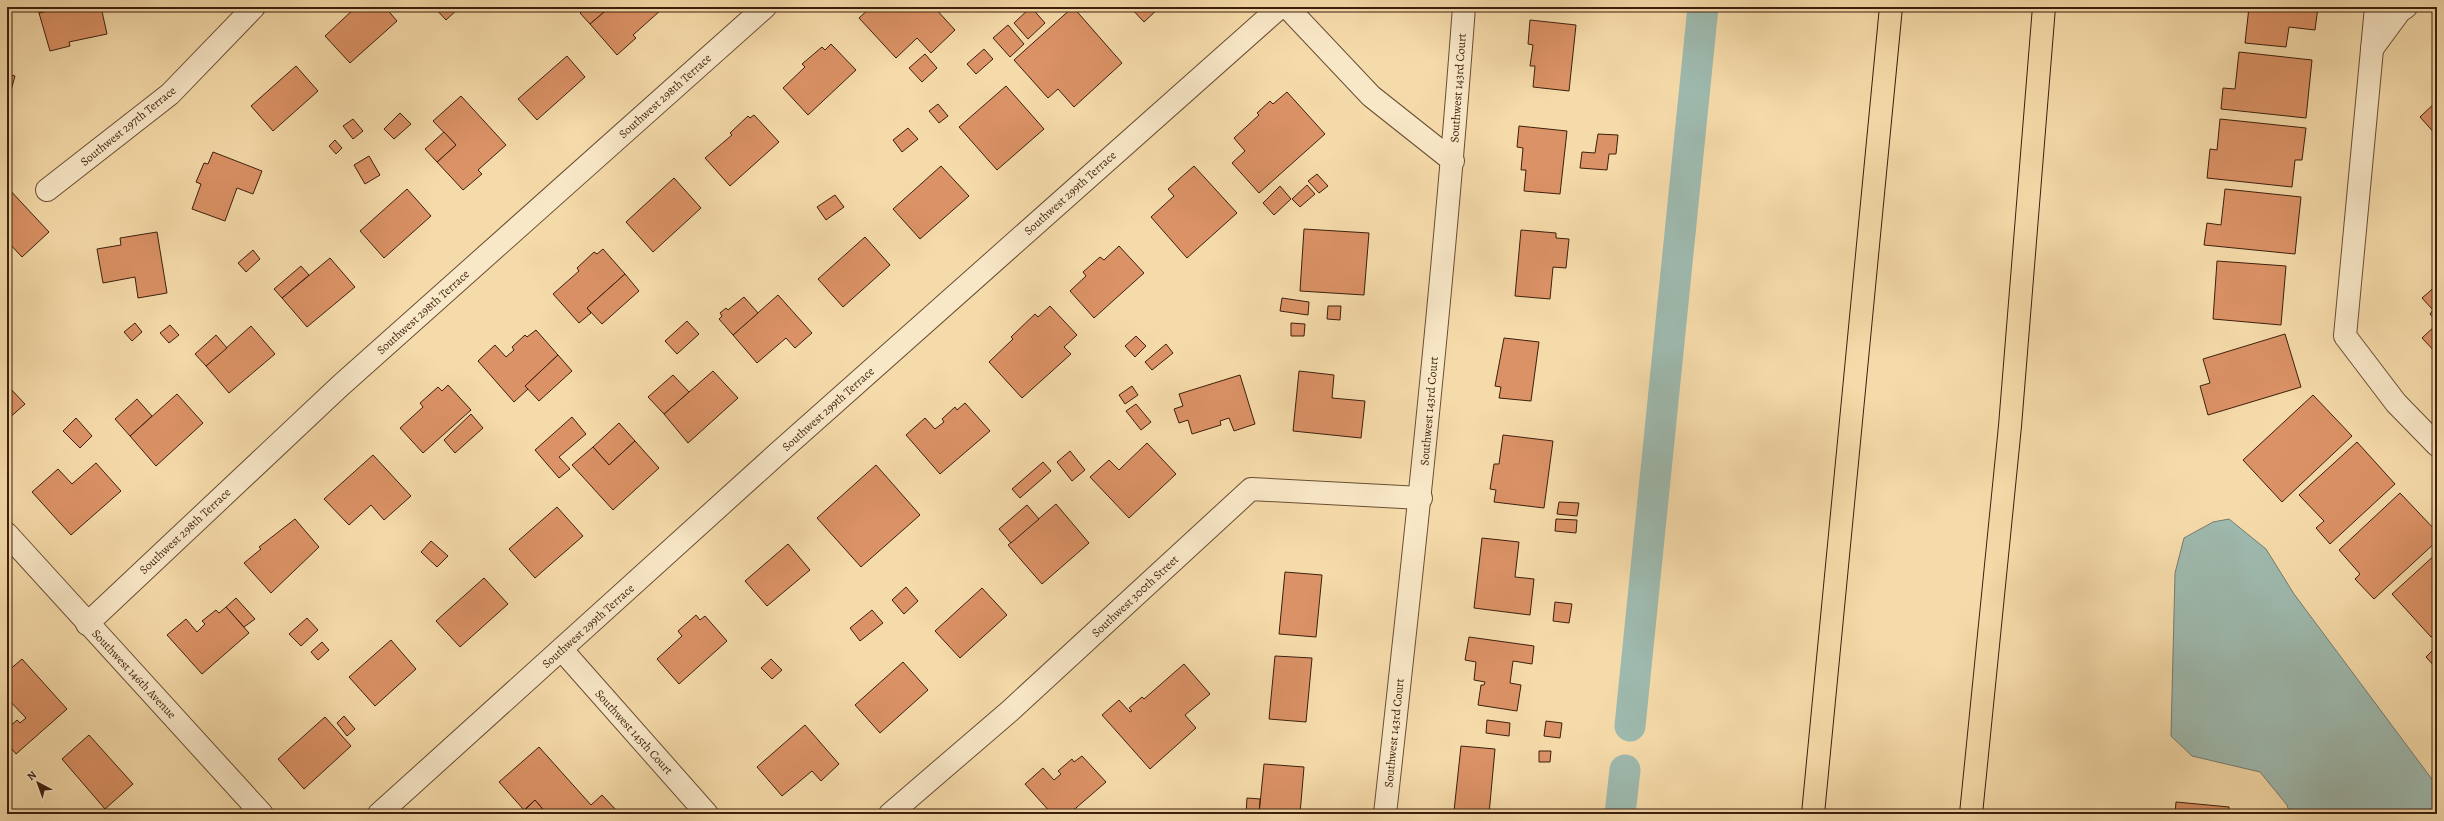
<svg xmlns="http://www.w3.org/2000/svg" width="2444" height="821" font-family="Alegreya,serif">
<style>
.water{fill:#9ebaaf;stroke:#777c6e}
.lines{fill:none;stroke-linecap:round;stroke-linejoin:round}
.canal{stroke:#9ebaaf;stroke-width:31}
.building{fill:#db9266;stroke:#3c1f0d}
.minor-casing{stroke:#6a4e34;stroke-width:24}
.motorway-casing{stroke:#3c1f0d;stroke-width:24}
.minor{stroke:#f9e8c8;stroke-width:22}
.motorway{stroke:#f6dbaa;stroke-width:22}
.labels{text-anchor:middle;dominant-baseline:central;stroke-width:3;stroke-linejoin:round;paint-order:stroke}
.street-label{font-size:12px;fill:#3c1f0d;stroke:#f9e8c8}
</style>
<rect width="100%" height="100%" fill="#f6dbaa"/>
<filter id="stains"><feTurbulence type="fractalNoise" baseFrequency=".005" numOctaves="4"/><feColorMatrix values="0 0 0 0 .2 0 0 0 0 .09 0 0 0 0 .02 0 0 0 .5 -.17"/></filter>
<radialGradient id="worn" r=".72"><stop offset=".6" stop-color="#630" stop-opacity="0"/><stop offset="1" stop-color="#630" stop-opacity=".3"/></radialGradient>
<!-- water -->
<path class="water" d="M2229,519L2266,549L2294,594L2437,786V814H2290L2287,805L2260,772L2192,756L2171,736L2175,573L2184,538L2213,522Z"/>
<g class="lines">
<!-- canal -->
<g class="canal">
<path d="M1630,726L1703,7"/>
<path d="M1620,814L1625,770"/>
</g>
</g>
<!-- building -->
<g class="building">
<path d="M38,7H66L39,13Z"/>
<path d="M66,7H101L107,34L69,42L70,46L50,51L39,13Z"/>
<path d="M356,7H385L397,21L350,63L325,36Z"/>
<path d="M434,7H460L446,20Z"/>
<path d="M587,7H610L590,24L580,13Z"/>
<path d="M610,7H659L661,10L633,35L636,38L617,55L590,24Z"/>
<path d="M871,7H934L955,30L931,53L917,38L896,58L859,18Z"/>
<path d="M1031,7L1045,23L1028,39L1014,23Z"/>
<path d="M1073,7L1122,63L1074,107L1058,89L1048,98L1014,60Z"/>
<path d="M1130,7H1160L1144,22Z"/>
<path d="M2249,7H2318L2315,30L2289,27L2286,47L2245,43Z"/>
<path d="M1530,20L1576,25L1569,91L1533,87L1535,66H1530L1533,45L1528,44Z"/>
<path d="M1008,25L1024,44L1010,57L993,38Z"/>
<path d="M831,44L856,70L808,115L783,88L805,67L802,64L822,47L825,50Z"/>
<path d="M984,49L993,59L976,74L967,64Z"/>
<path d="M2239,52L2312,60L2306,118L2221,109L2223,88L2235,89Z"/>
<path d="M925,54L937,68L922,82L909,68Z"/>
<path d="M567,56L585,77L537,120L518,99Z"/>
<path d="M296,66L318,91L273,131L251,106Z"/>
<path d="M7,74L15,76L7,105Z"/>
<path d="M1006,86L1044,129L997,170L959,127Z"/>
<path d="M1287,92L1325,134L1259,193L1232,163L1245,151L1234,138L1259,115L1257,113L1270,101L1273,104Z"/>
<path d="M461,96L506,145L478,170L482,174L463,190L437,162L456,145L433,121Z"/>
<path d="M2437,101V136L2420,117Z"/>
<path d="M938,104L948,116L939,123L929,111Z"/>
<path d="M400,113L411,124L394,139L384,129Z"/>
<path d="M754,115L779,142L730,186L705,158L732,135L730,133L748,116L750,118Z"/>
<path d="M353,119L363,131L353,139L343,126Z"/>
<path d="M2220,119L2306,128L2302,160H2295L2292,187L2207,178L2210,149L2217,150Z"/>
<path d="M1519,126L1567,131L1560,194L1524,191L1526,170H1521L1523,148L1517,147Z"/>
<path d="M908,128L918,139L902,152L893,140Z"/>
<path d="M444,132L456,145L437,162L425,149Z"/>
<path d="M1598,134L1618,135L1616,154H1609L1607,170L1580,168L1582,152L1595,153Z"/>
<path d="M335,140L342,148L336,154L329,146Z"/>
<path d="M213,152L262,171L253,194L237,188L225,221L192,209L201,184L196,182L204,163L208,164Z"/>
<path d="M369,156L380,175L365,184L354,165Z"/>
<path d="M941,166L969,196L920,239L893,209Z"/>
<path d="M1194,166L1237,213L1187,258L1151,217L1174,196L1168,189Z"/>
<path d="M1317,174L1328,186L1319,193L1308,181Z"/>
<path d="M674,178L701,208L653,252L626,222Z"/>
<path d="M1307,185L1315,194L1300,207L1292,199Z"/>
<path d="M1280,186L1291,199L1274,215L1263,203Z"/>
<path d="M7,187L49,232L22,257L7,241Z"/>
<path d="M407,189L431,216L384,258L360,231Z"/>
<path d="M2225,189L2301,197L2295,254L2204,245L2207,223L2221,225Z"/>
<path d="M835,195L844,207L826,220L817,207Z"/>
<path d="M1304,229L1369,233L1364,295L1300,291Z"/>
<path d="M1521,230L1556,233V238L1569,239L1566,268L1553,267L1550,299L1515,296Z"/>
<path d="M157,232L167,293L138,298L135,277L103,283L97,249L121,245L120,238Z"/>
<path d="M865,237L890,265L843,307L818,279Z"/>
<path d="M1119,246L1144,273L1094,318L1070,291L1086,276L1083,272L1100,257L1104,260Z"/>
<path d="M603,249L625,274L587,308L591,313L579,323L553,294L579,271L577,268L594,252L597,254Z"/>
<path d="M253,250L260,259L246,272L238,263Z"/>
<path d="M330,258L355,287L307,327L282,298Z"/>
<path d="M2217,261L2286,266L2281,325L2213,319Z"/>
<path d="M301,266L309,275L282,298L274,289Z"/>
<path d="M625,274L639,291L602,324L587,308Z"/>
<path d="M2437,285V322L2430,314L2433,310L2422,298Z"/>
<path d="M778,295L812,333L795,348L786,338L757,363L733,335Z"/>
<path d="M744,297L758,313L733,335L719,319L722,316L720,313L726,308L728,310Z"/>
<path d="M1282,298L1309,302L1308,315L1280,311Z"/>
<path d="M1050,306L1077,335L1064,347L1071,354L1022,398L989,362L1013,339L1011,337L1035,314L1038,317Z"/>
<path d="M1328,306H1341L1340,320L1327,319Z"/>
<path d="M687,321L699,334L677,354L665,341Z"/>
<path d="M135,323L142,332L132,341L124,332Z"/>
<path d="M1291,323L1305,324L1304,336H1291Z"/>
<path d="M2437,324V354L2422,338Z"/>
<path d="M170,325L179,335L169,343L160,333Z"/>
<path d="M251,326L275,354L229,393L206,366Z"/>
<path d="M536,330L558,355L525,386L528,389L514,402L478,361L495,345L506,357L514,350L512,347L525,335L527,337Z"/>
<path d="M2285,334L2301,387L2208,415L2200,386L2210,383L2203,359Z"/>
<path d="M216,335L227,348L206,366L195,354Z"/>
<path d="M1136,336L1146,346L1135,357L1125,346Z"/>
<path d="M1504,338L1539,342L1531,401L1499,398L1501,387L1495,386Z"/>
<path d="M1166,344L1173,353L1152,370L1145,362Z"/>
<path d="M558,355L572,371L539,401L525,386Z"/>
<path d="M713,371L738,398L688,443L664,414Z"/>
<path d="M1299,371L1334,375L1332,398L1365,401L1361,438L1293,431Z"/>
<path d="M673,375L689,392L664,414L648,397Z"/>
<path d="M1240,375L1255,424L1234,431L1229,418L1220,421L1221,425L1192,434L1188,420L1179,423L1174,409L1183,406L1179,394Z"/>
<path d="M7,385L25,404L7,420Z"/>
<path d="M448,385L471,410L423,453L400,428L423,407L420,403L438,387L442,391Z"/>
<path d="M1132,386L1138,395L1125,404L1119,395Z"/>
<path d="M177,394L203,423L156,466L130,436Z"/>
<path d="M2313,395L2352,436L2282,502L2243,460Z"/>
<path d="M137,399L152,416L130,436L115,419Z"/>
<path d="M965,403L990,431L940,474L906,435L925,418L935,429L944,422L942,419L955,407L957,410Z"/>
<path d="M1136,404L1151,422L1141,430L1126,411Z"/>
<path d="M471,414L483,428L455,453L444,440Z"/>
<path d="M572,417L586,434L559,457L570,469L559,478L535,450Z"/>
<path d="M76,418L92,436L80,448L63,431Z"/>
<path d="M619,423L635,441L609,465L593,447Z"/>
<path d="M1503,435L1553,441L1544,508L1494,502L1496,490L1490,489L1494,464H1499Z"/>
<path d="M635,441L659,468L613,510L572,465L593,447L609,465Z"/>
<path d="M2357,442L2395,484L2330,544L2316,528L2324,521L2299,495Z"/>
<path d="M1147,443L1176,474L1129,518L1090,477L1109,460L1119,470Z"/>
<path d="M1070,451L1085,470L1072,481L1057,462Z"/>
<path d="M373,455L411,496L384,520L371,505L349,525L324,499Z"/>
<path d="M1043,462L1051,471L1020,498L1012,489Z"/>
<path d="M96,463L121,491L71,535L32,492L58,469L72,484Z"/>
<path d="M876,465L920,515L861,567L817,518Z"/>
<path d="M2400,493L2437,532V541L2374,599L2355,579L2360,574L2339,550Z"/>
<path d="M1559,502L1579,503L1577,516L1557,514Z"/>
<path d="M1056,504L1089,543L1042,584L1008,545Z"/>
<path d="M1027,505L1039,519L1011,543L999,529Z"/>
<path d="M557,507L583,536L535,578L509,549Z"/>
<path d="M295,519L319,547L271,593L244,563L261,549L259,547Z"/>
<path d="M1556,519L1577,520L1576,533L1555,531Z"/>
<path d="M1482,538L1519,542L1515,577L1534,579L1530,615L1474,608Z"/>
<path d="M431,541L448,556L437,567L421,552Z"/>
<path d="M788,544L810,570L767,606L745,581Z"/>
<path d="M2437,553V632L2431,637L2392,594Z"/>
<path d="M1285,572L1322,575L1316,637L1279,634Z"/>
<path d="M484,578L508,604L460,647L436,621Z"/>
<path d="M906,587L918,601L904,614L892,600Z"/>
<path d="M982,588L1007,615L960,658L935,631Z"/>
<path d="M236,598L255,619L244,627L226,607Z"/>
<path d="M1555,602L1572,604L1569,623L1553,621Z"/>
<path d="M226,607L249,633L202,674L167,635L186,619L197,632L205,624L202,621L216,610L219,613Z"/>
<path d="M872,610L883,623L860,641L850,628Z"/>
<path d="M696,615L700,620L705,616L727,641L679,684L657,659L682,636L678,631Z"/>
<path d="M307,618L318,630L301,646L289,634Z"/>
<path d="M1469,637L1534,646L1532,664L1513,661L1510,683L1521,685L1517,711L1478,705L1481,685H1484L1485,682L1474,680L1476,662L1465,660Z"/>
<path d="M391,640L416,669L375,706L349,677Z"/>
<path d="M322,642L329,650L318,660L311,652Z"/>
<path d="M2437,646V669L2426,657Z"/>
<path d="M1275,656L1312,658L1306,722L1269,719Z"/>
<path d="M22,659L67,709L16,754L7,743V735L10,732L7,729L17,720L20,723L26,718L7,698V672Z"/>
<path d="M771,659L782,670L772,679L761,668Z"/>
<path d="M903,662L928,690L880,733L855,705Z"/>
<path d="M1184,664L1210,694L1185,715L1196,728L1150,769L1102,715L1119,700L1130,712L1132,711L1129,708L1142,697L1144,699Z"/>
<path d="M344,716L355,729L347,736L337,723Z"/>
<path d="M325,717L351,746L304,789L278,759Z"/>
<path d="M1487,720L1510,723L1509,736L1486,733Z"/>
<path d="M1546,721L1562,723L1560,738L1544,736Z"/>
<path d="M805,725L839,764L821,781L812,771L782,796L757,767Z"/>
<path d="M89,735L133,784L105,809L62,759Z"/>
<path d="M1461,746L1495,749L1489,814L1454,811Z"/>
<path d="M539,747L591,805L602,795L617,811L613,814H547L535,800L524,810L499,782Z"/>
<path d="M1539,751H1551L1550,762H1539Z"/>
<path d="M1082,756L1106,782L1069,814H1052L1025,784L1043,768L1054,780L1061,774L1058,771L1072,759L1074,762Z"/>
<path d="M1264,764L1304,767L1300,814H1259Z"/>
<path d="M1247,798L1260,799L1259,814H1246Z"/>
<path d="M535,800L547,814H530L526,809Z"/>
<path d="M2176,802L2229,807V814H2175Z"/>
</g>
<g class="lines">
<defs>
<g id="minor">
<path d="M1287,7L1371,96L1453,161"/>
<path d="M2376,7L2345,336L2396,403L2437,445"/>
<path d="M2372,49L2400,11L2406,7"/>
<path d="M47,190L170,94L254,7"/>
<path d="M7,534L262,814"/>
<path d="M87,624L340,386L765,7"/>
<path d="M562,650L707,814"/>
<path d="M379,814L777,454L1280,7"/>
<path d="M890,814L1011,710L1251,489L1421,498"/>
<path d="M1385,814C1415,545 1444,277 1464,7"/>
</g>
<g id="motorway">
<path d="M1813,814L1891,7"/>
<path d="M1971,814L2010,426L2044,7"/>
</g>
</defs>
<!-- minor casing -->
<use href="#minor" class="minor-casing"/>
<!-- motorway casing -->
<use href="#motorway" class="motorway-casing"/>
<!-- minor -->
<use href="#minor" class="minor"/>
<!-- motorway -->
<use href="#motorway" class="motorway"/>
</g>
<g class="labels">
<!-- street labels -->
<g class="street-label">
<text transform="translate(1458 88) rotate(-86)">Southwest 143rd Court</text>
<text transform="translate(665 96) rotate(-42)">Southwest 298th Terrace</text>
<text transform="translate(128 126) rotate(-39)">Southwest 297th Terrace</text>
<text transform="translate(1070 193) rotate(-42)">Southwest 299th Terrace</text>
<text transform="translate(423 312) rotate(-42)">Southwest 298th Terrace</text>
<text transform="translate(828 409) rotate(-42)">Southwest 299th Terrace</text>
<text transform="translate(1429 411) rotate(-85)">Southwest 143rd Court</text>
<text transform="translate(185 531) rotate(-43)">Southwest 298th Terrace</text>
<text transform="translate(1135 596) rotate(-43)">Southwest 300th Street</text>
<text transform="translate(588 626) rotate(-42)">Southwest 299th Terrace</text>
<text transform="translate(134 674) rotate(47)">Southwest 146th Avenue</text>
<text transform="translate(634 732) rotate(48)">Southwest 145th Court</text>
<text transform="translate(1394 733) rotate(-84)">Southwest 143rd Court</text>
</g>
</g>
<!-- margin -->
<rect width="2444" height="821" fill="none" stroke="#f6dbaa" stroke-width="24"/>
<rect x="8" y="8" width="2428" height="805" fill="none" stroke="#3c1f0d" stroke-width="2"/>
<rect x="12" y="12" width="2420" height="797" fill="none" stroke="#3c1f0d"/>
<!-- north arrow -->
<g transform="translate(38 783) rotate(319)" stroke="#f9e8c8" stroke-width="3" paint-order="stroke">
<path d="M0-3L7 15L0 10L-7 15Z" fill="#3c1f0d"/>
<text y="-6" font-size="11" font-weight="bold" text-anchor="middle" fill="#3c1f0d">N</text>
</g>
<rect width="100%" height="100%" filter="url(#stains)"/>
<rect width="100%" height="100%" fill="url(#worn)"/>
</svg>
